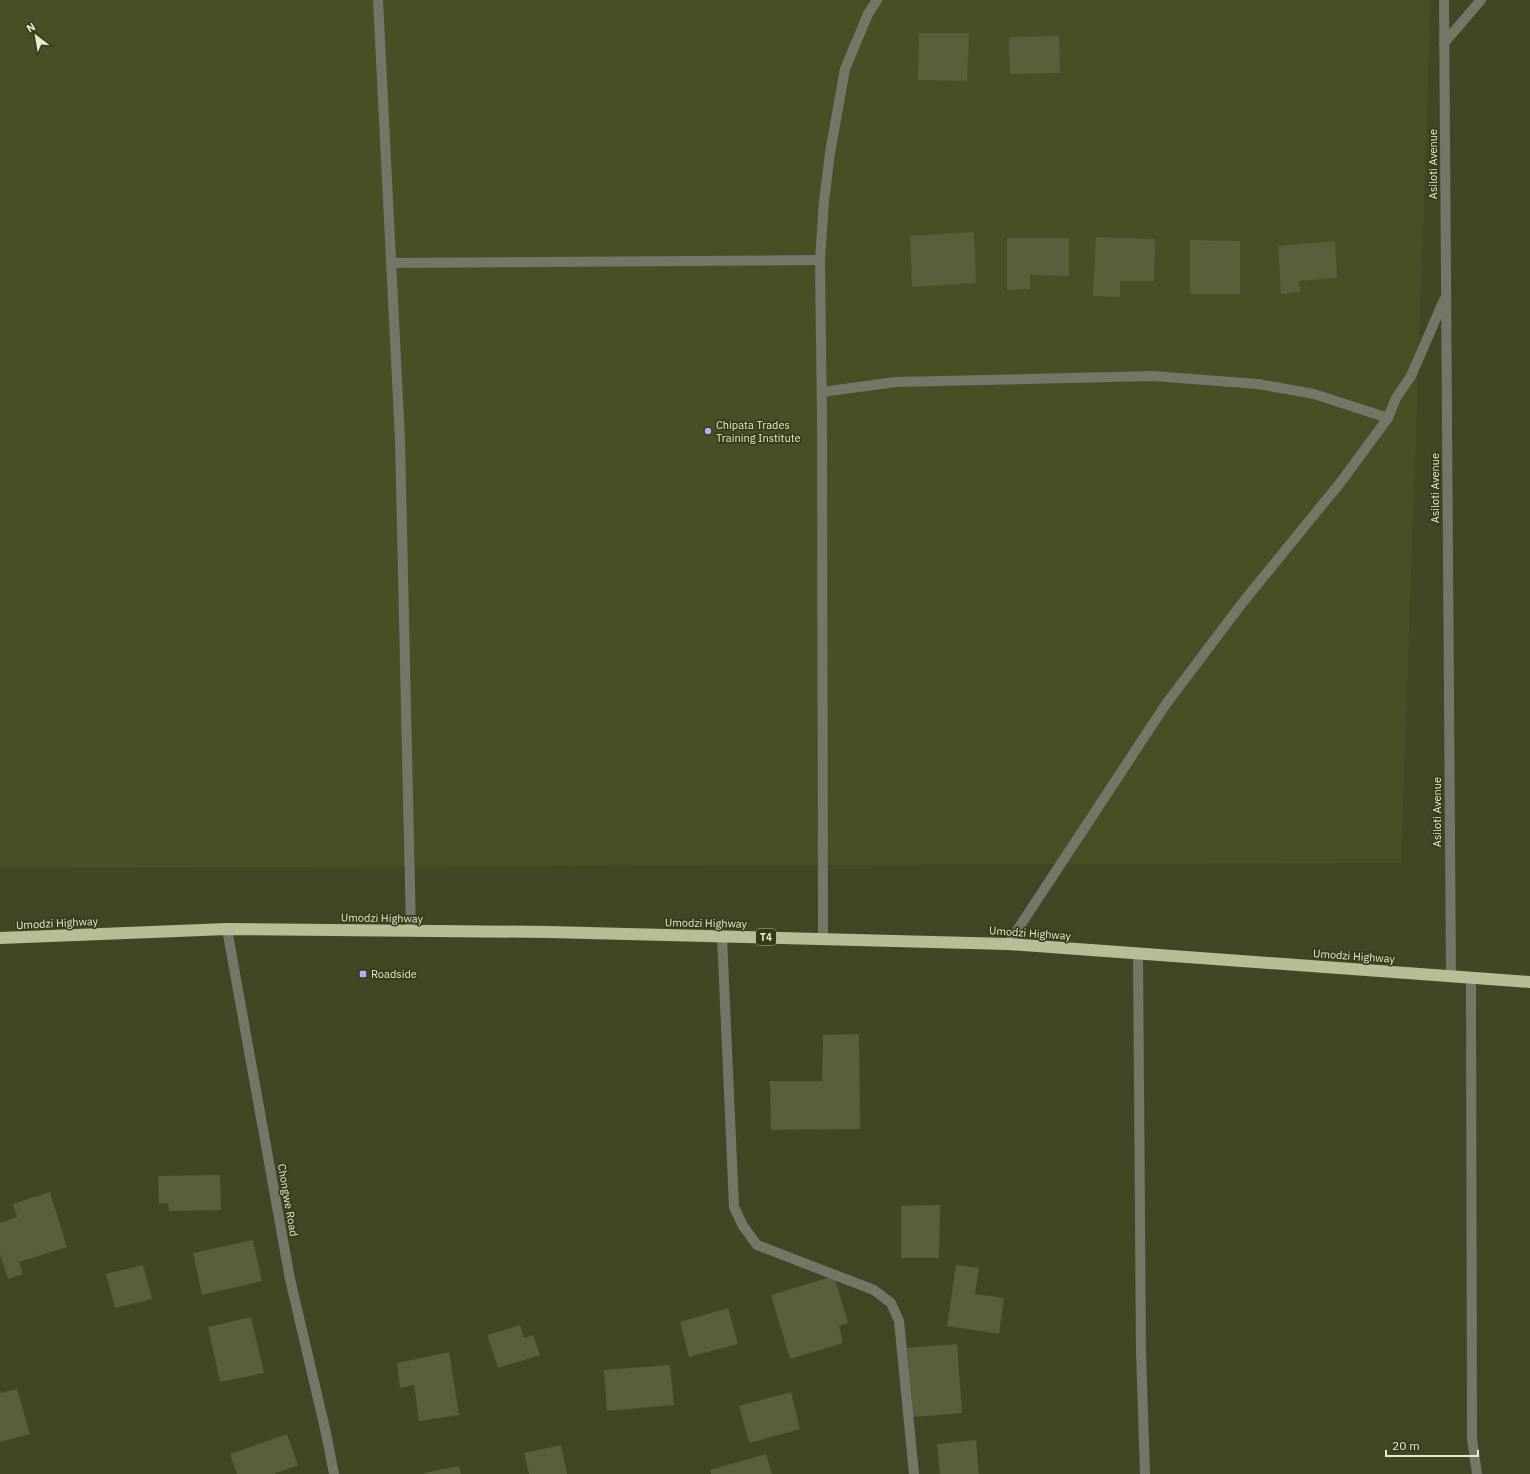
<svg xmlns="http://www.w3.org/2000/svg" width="1530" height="1474" font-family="'IBM Plex Sans',sans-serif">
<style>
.built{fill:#494e25}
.building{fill:#595e3c}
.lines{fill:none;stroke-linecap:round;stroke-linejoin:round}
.minor{stroke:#747768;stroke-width:10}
.highway{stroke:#b7bd97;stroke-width:12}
.poi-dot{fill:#bca9f5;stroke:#373b1a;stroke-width:1.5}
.labels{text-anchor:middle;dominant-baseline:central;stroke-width:3.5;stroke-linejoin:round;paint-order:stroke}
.shield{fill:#373b1a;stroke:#b2b69e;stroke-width:1}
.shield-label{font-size:10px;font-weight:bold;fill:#e7ead7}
.street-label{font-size:11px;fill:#e7ead7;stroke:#373b1a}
.poi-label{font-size:11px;fill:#e7ead7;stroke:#373b1a;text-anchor:start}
</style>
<rect width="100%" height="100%" fill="#414624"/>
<!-- built -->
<path class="built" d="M0,0H1431L1401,863L0,868Z"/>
<!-- building -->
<g class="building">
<path d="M919,33H969L967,81L918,80Z"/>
<path d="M1059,36L1060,73L1010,74L1009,37Z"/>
<path d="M974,232L976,283L912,287L910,236Z"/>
<path d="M1096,237L1155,239L1154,281H1120V297L1093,296Z"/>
<path d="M1007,238H1069V276L1030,275V289L1007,290Z"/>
<path d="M1190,240L1240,241V294H1190Z"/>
<path d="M1335,241L1337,278L1299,281L1300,292L1281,294L1278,246Z"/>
<path d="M859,1034L860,1129L771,1130L770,1081H822L823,1035Z"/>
<path d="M220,1175L221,1210L169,1211L168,1203L159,1204L158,1176Z"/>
<path d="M50,1192L67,1247L19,1262L23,1274L8,1279L0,1254V1223L17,1217L13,1204Z"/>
<path d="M940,1205L939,1258H901V1206Z"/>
<path d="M253,1240L262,1281L202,1295L193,1253Z"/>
<path d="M143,1265L152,1299L115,1308L106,1274Z"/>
<path d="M956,1265L979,1268L975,1294L1004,1298L999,1334L947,1326Z"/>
<path d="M834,1276L848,1323L839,1326L843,1343L790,1359L771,1295Z"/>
<path d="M728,1308L738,1344L689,1357L680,1322Z"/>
<path d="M251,1317L264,1373L220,1382L208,1327Z"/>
<path d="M520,1325L524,1338L533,1335L540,1355L498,1368L487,1335Z"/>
<path d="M957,1344L962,1413L913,1417L907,1348Z"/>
<path d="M449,1352L459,1415L419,1421L414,1385L400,1388L397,1363Z"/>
<path d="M670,1365L674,1405L607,1411L604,1370Z"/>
<path d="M17,1389L30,1434L0,1442V1393Z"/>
<path d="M791,1392L800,1429L749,1443L739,1406Z"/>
<path d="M287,1434L298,1465L274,1474H237L230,1454Z"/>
<path d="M976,1440L979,1474H940L937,1444Z"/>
<path d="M561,1445L567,1474H529L524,1453Z"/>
<path d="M766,1454L772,1474H711L710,1470Z"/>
<path d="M459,1466L461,1474H424V1473Z"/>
</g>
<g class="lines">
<!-- minor -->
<g class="minor">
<path d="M378,0L400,440L411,931"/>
<path d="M1444,0L1451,976"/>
<path d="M1444,43L1481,0"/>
<path d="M391,263L820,260"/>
<path d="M822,392L896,382L1153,376L1258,384L1314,394L1388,418"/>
<path d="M227,929L290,1279L326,1433L334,1474"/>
<path d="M722,936L734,1207L743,1226L757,1245L874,1290L891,1303L899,1321L914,1474"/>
<path d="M823,939L822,420L820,260L824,201L830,153L845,69L868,14L877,0"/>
<path d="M1008,944L1166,704L1243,602L1340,483L1388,418L1396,398L1411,376L1444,300"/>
<path d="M1138,954L1141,1352L1145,1474"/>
<path d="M1471,978L1472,1439L1477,1474"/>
</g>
<!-- highway -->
<path class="highway" d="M0,938L227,929L549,932L1008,944L1530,982"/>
</g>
<!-- markers -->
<g class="poi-dot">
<circle cx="708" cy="431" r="4"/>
<rect x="359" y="970" width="8" height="8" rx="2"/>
</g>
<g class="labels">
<!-- shield labels -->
<rect class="shield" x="756" y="929" width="20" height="16" rx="3"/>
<g class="shield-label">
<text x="766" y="937">T4</text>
</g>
<!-- street labels -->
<g class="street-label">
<text transform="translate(1433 164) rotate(-90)">Asiloti Avenue</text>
<text transform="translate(1435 488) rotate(-90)">Asiloti Avenue</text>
<text transform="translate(1437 812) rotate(-90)">Asiloti Avenue</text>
<text transform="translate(382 918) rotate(1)">Umodzi Highway</text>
<text transform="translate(57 923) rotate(-3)">Umodzi Highway</text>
<text transform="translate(706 923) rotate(1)">Umodzi Highway</text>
<text transform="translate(1030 933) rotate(4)">Umodzi Highway</text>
<text transform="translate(1354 956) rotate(4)">Umodzi Highway</text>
<text transform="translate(288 1200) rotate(80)">Chongwe Road</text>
</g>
<!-- poi labels -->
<g class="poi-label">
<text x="716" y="425">Chipata Trades<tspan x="716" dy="13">Training Institute</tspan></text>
<text x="371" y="974">Roadside</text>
</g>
</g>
<!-- north arrow -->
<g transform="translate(36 36) rotate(329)" stroke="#373b1a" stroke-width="3" paint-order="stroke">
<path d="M0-3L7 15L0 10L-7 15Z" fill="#e7ead7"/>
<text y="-6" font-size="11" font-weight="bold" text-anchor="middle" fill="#e7ead7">N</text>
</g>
<!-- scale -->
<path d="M1386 1450v6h92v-6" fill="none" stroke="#e7ead7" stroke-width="2"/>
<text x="1392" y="1450" font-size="12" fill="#e7ead7" stroke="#373b1a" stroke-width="3" paint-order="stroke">20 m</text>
</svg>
